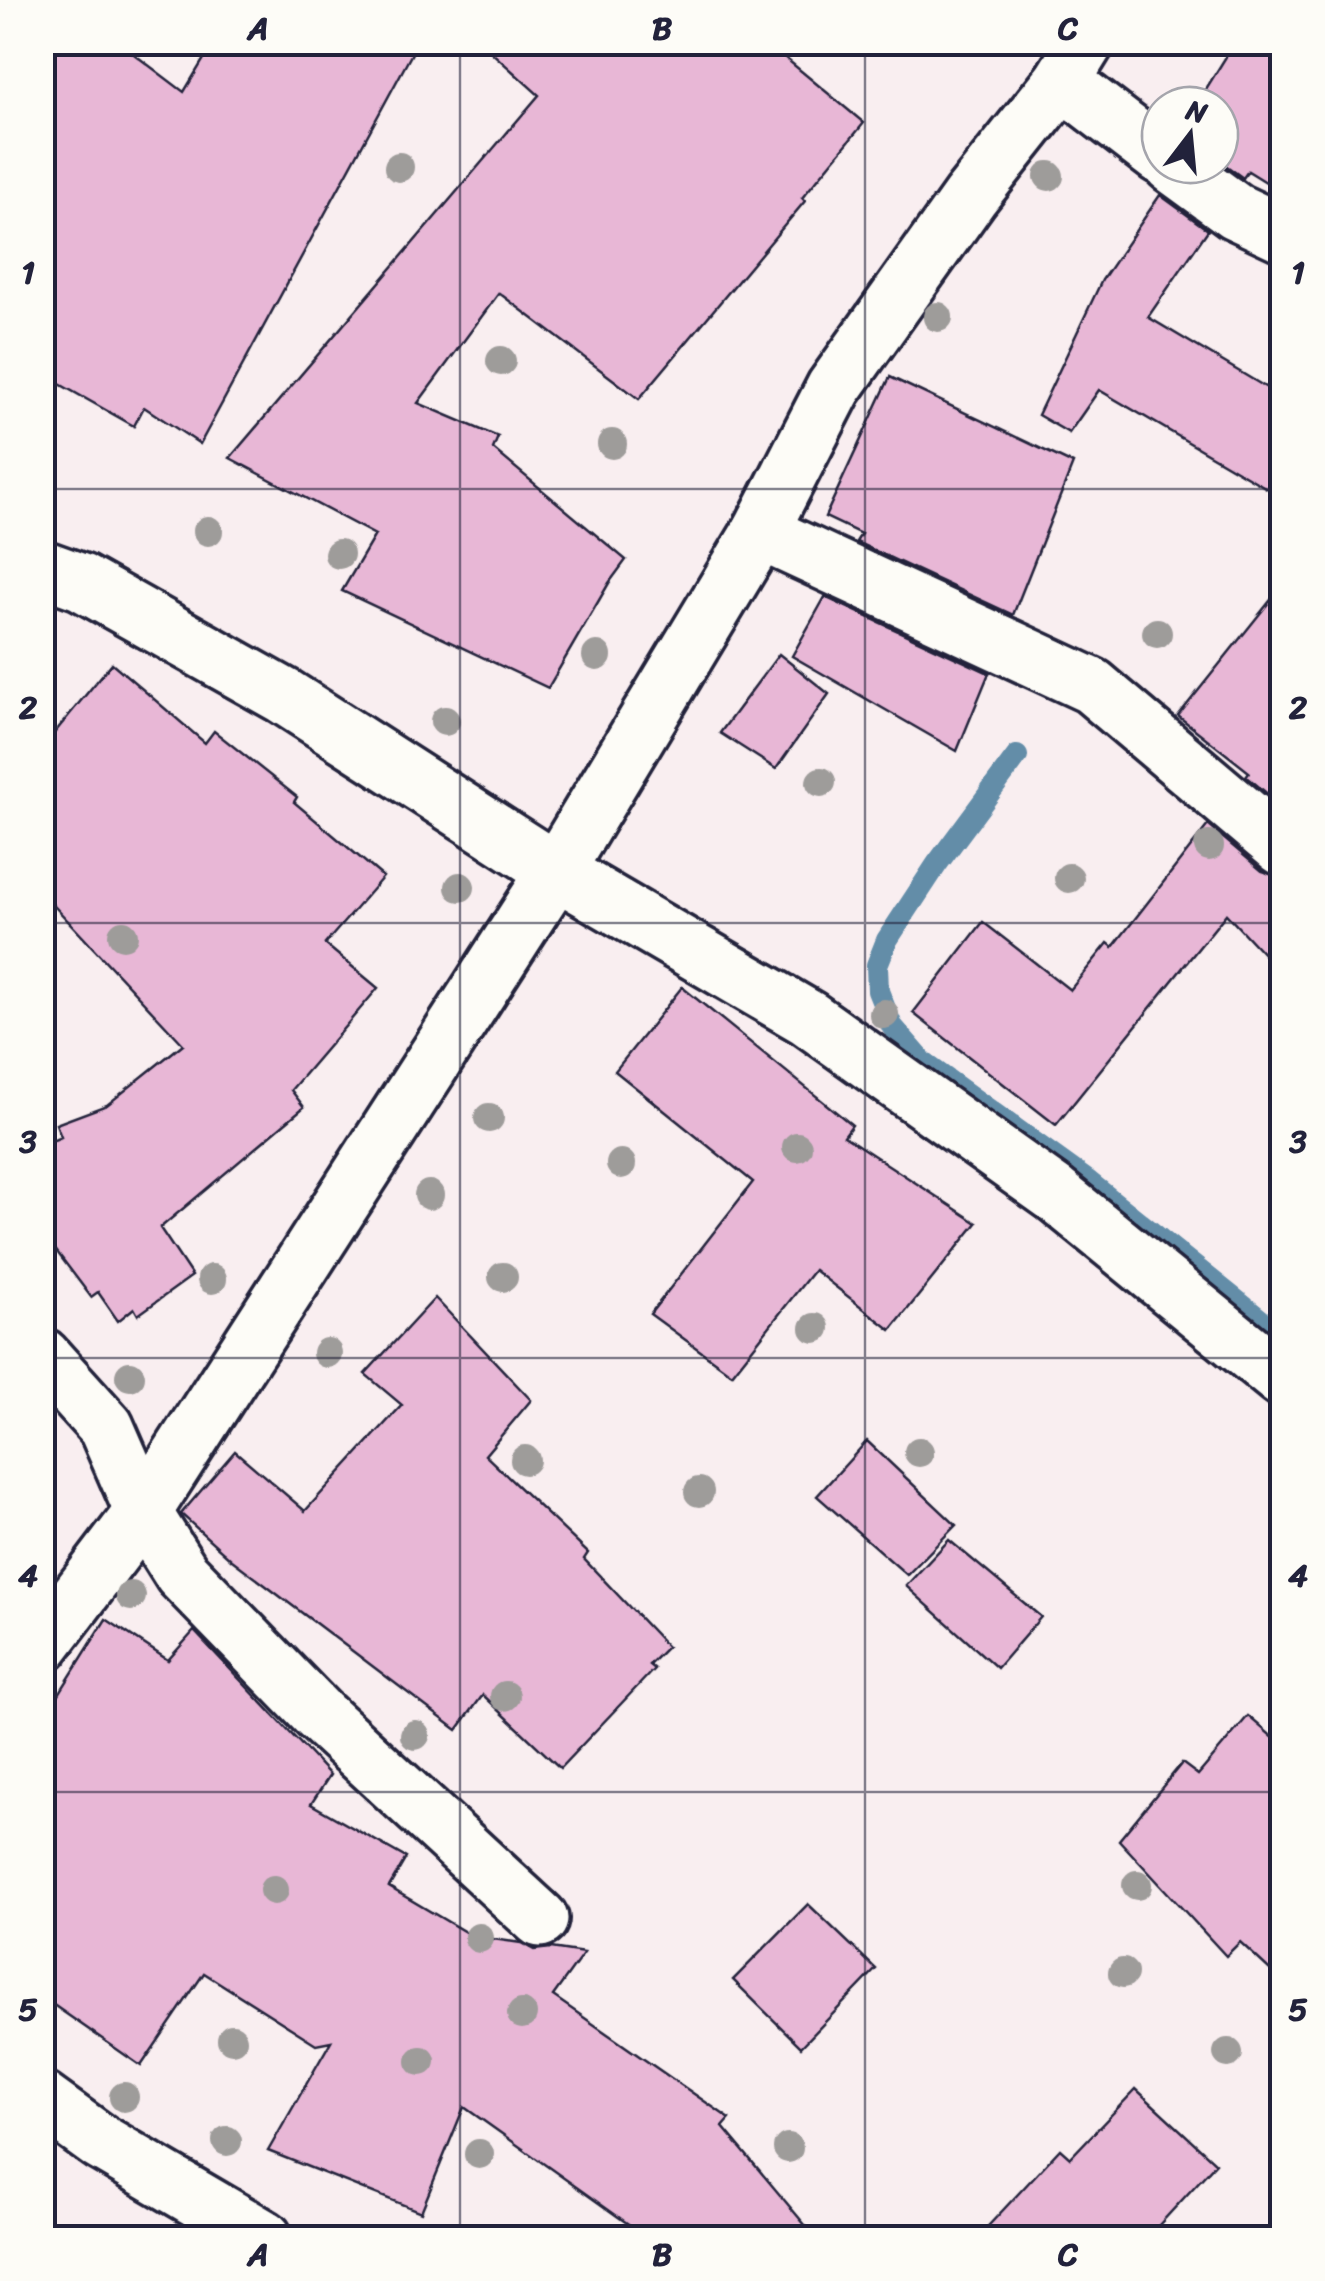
<svg xmlns="http://www.w3.org/2000/svg" width="1325" height="2281" font-family="Sriracha,sans-serif">
<style>
.lines{fill:none;stroke-linecap:round;stroke-linejoin:round}
.stream{stroke:#638da8;stroke-width:22}
.building{fill:#e8b7d6;stroke:#22223b;stroke-width:2.5}
.minor-casing{stroke:#22223b;stroke-width:62}
.minor{stroke:#fdfcf7;stroke-width:55}
.tree{fill:#9e9c9a}
.grid{fill:none;stroke:#22223b;stroke-width:2.5;stroke-opacity:0.55}
.neatline{fill:none;stroke:#22223b;stroke-width:4}
.grid-label{font-size:32px;text-anchor:middle;font-weight:bold;fill:#22223b}
</style>
<rect width="100%" height="100%" fill="#f9eef0"/>
<filter id="ink" filterUnits="userSpaceOnUse"><feTurbulence type="fractalNoise" baseFrequency=".01" numOctaves="2"/><feDisplacementMap in="SourceGraphic" scale="20" xChannelSelector="R" yChannelSelector="G"/><feConvolveMatrix kernelMatrix="1 2 1 2 8 2 1 2 1" color-interpolation-filters="sRGB"/></filter>
<g filter="url(#ink)">
<g class="lines">
<!-- stream -->
<path class="stream" d="M1017,756L937,864L887,940L877,965L878,991L892,1026L924,1063L1089,1182L1282,1337"/>
</g>
<!-- building -->
<g class="building">
<path d="M42,42H118L184,92L214,42H418L200,444L144,407L134,426L42,374Z"/>
<path d="M480,42H766L864,123L802,198L805,201L639,399L499,293L418,403L498,437L493,449L626,560L609,583L548,688L342,591L375,535L230,458L539,95Z"/>
<path d="M1235,42H1282V192L1248,171L1243,178L1220,161V105H1196Z"/>
<path d="M1160,195L1208,230L1148,317L1282,397V497L1099,390L1069,433L1038,415L1102,280Z"/>
<path d="M890,377L1073,464L1013,615L856,542L861,534L825,517Z"/>
<path d="M1282,586V806L1246,776L1249,772L1178,716Z"/>
<path d="M825,597L989,673L957,751L792,656Z"/>
<path d="M779,654L829,694L776,769L720,733Z"/>
<path d="M112,663L205,743L214,731L297,797L294,802L383,877L325,944L378,988L291,1090L304,1107L160,1228L192,1276L138,1315L134,1308L118,1321L98,1292L91,1297L42,1232V1145L61,1137L56,1124L107,1105L183,1044L42,893V748Z"/>
<path d="M1208,825L1262,871L1282,877V974L1226,914L1056,1125L913,1013L983,922L1070,990L1108,943L1113,947Z"/>
<path d="M682,987L852,1125L844,1136L977,1223L891,1330L814,1270L732,1374L650,1314L753,1182L615,1071Z"/>
<path d="M435,1298L531,1400L485,1455L588,1553L584,1559L667,1647L649,1665L654,1669L560,1768L483,1695L457,1730L232,1560L181,1514L235,1451L305,1511L402,1405L365,1374Z"/>
<path d="M867,1441L956,1525L907,1575L817,1496Z"/>
<path d="M949,1540L1041,1617L997,1668L906,1586Z"/>
<path d="M106,1619L168,1660L194,1631L330,1775L311,1804L406,1858L389,1887L472,1936L521,1943L534,1950L551,1948L584,1953L553,1996L730,2119L723,2127L816,2238H648L464,2107L421,2212L268,2151L331,2041L316,2044L204,1973L141,2066L42,1997V1721Z"/>
<path d="M1248,1716L1282,1745V1981L1240,1942L1226,1956L1119,1840L1182,1763L1198,1775Z"/>
<path d="M808,1904L876,1969L801,2047L733,1980Z"/>
<path d="M1136,2089L1216,2163L1147,2238H977L1060,2149L1070,2158Z"/>
</g>
<g class="lines">
<defs>
<g id="minor">
<path d="M1062,81L1160,156"/>
<path d="M1172,165L1235,211L1282,233"/>
<path d="M760,532L1092,686L1282,847"/>
<path d="M42,568L81,582L284,696L556,871L808,1018L1055,1194L1282,1379"/>
<path d="M42,1356L106,1427L143,1512L182,1574L319,1715L540,1919"/>
<path d="M42,1645L143,1512L556,871L760,532L834,388L970,197L1062,81L1086,42"/>
<path d="M42,2100L100,2142L264,2238"/>
</g>
</defs>
<!-- minor casing -->
<use href="#minor" class="minor-casing"/>
<!-- minor -->
<use href="#minor" class="minor"/>
</g>
<!-- trees -->
<g class="tree">
<circle cx="399" cy="167" r="15"/>
<circle cx="1049" cy="176" r="15"/>
<circle cx="938" cy="317" r="15"/>
<circle cx="501" cy="361" r="15"/>
<circle cx="612" cy="444" r="15"/>
<circle cx="208" cy="531" r="15"/>
<circle cx="339" cy="554" r="15"/>
<circle cx="1157" cy="633" r="15"/>
<circle cx="597" cy="656" r="15"/>
<circle cx="445" cy="721" r="15"/>
<circle cx="821" cy="782" r="15"/>
<circle cx="1209" cy="846" r="15"/>
<circle cx="1069" cy="878" r="15"/>
<circle cx="460" cy="887" r="15"/>
<circle cx="123" cy="935" r="15"/>
<circle cx="884" cy="1014" r="15"/>
<circle cx="489" cy="1118" r="15"/>
<circle cx="797" cy="1147" r="15"/>
<circle cx="621" cy="1164" r="15"/>
<circle cx="429" cy="1195" r="15"/>
<circle cx="503" cy="1277" r="15"/>
<circle cx="212" cy="1279" r="15"/>
<circle cx="815" cy="1328" r="15"/>
<circle cx="327" cy="1353" r="15"/>
<circle cx="130" cy="1376" r="15"/>
<circle cx="919" cy="1452" r="15"/>
<circle cx="525" cy="1460" r="15"/>
<circle cx="699" cy="1492" r="15"/>
<circle cx="131" cy="1596" r="15"/>
<circle cx="505" cy="1696" r="15"/>
<circle cx="415" cy="1735" r="15"/>
<circle cx="1137" cy="1885" r="15"/>
<circle cx="274" cy="1890" r="15"/>
<circle cx="479" cy="1938" r="15"/>
<circle cx="1123" cy="1973" r="15"/>
<circle cx="522" cy="2014" r="15"/>
<circle cx="232" cy="2039" r="15"/>
<circle cx="1228" cy="2053" r="15"/>
<circle cx="421" cy="2061" r="15"/>
<circle cx="124" cy="2097" r="15"/>
<circle cx="227" cy="2141" r="15"/>
<circle cx="788" cy="2148" r="15"/>
<circle cx="479" cy="2154" r="15"/>
</g>
</g>
<!-- grid -->
<path class="grid" d="M460,42V2238M865,42V2238M42,489H1282M42,923H1282M42,1358H1282M42,1792H1282"/>
<!-- margin -->
<rect width="1325" height="2281" fill="none" stroke="#fdfcf7" stroke-width="110"/>
<!-- north arrow -->
<g transform="translate(1190 135) rotate(16)"><circle r="48" fill="#fdfcf7" stroke="#a5a5ac" stroke-width="2.5"/>
<path d="M0-8L18 38L0 25L-18 38Z" fill="#22223b"/>
<text y="-15" font-size="28" font-weight="bold" text-anchor="middle" fill="#22223b">N</text>
</g>
<rect x="55" y="55" width="1215" height="2171" class="neatline"/>
<g class="grid-label">
<text x="258" y="39">A</text>
<text x="662" y="39">B</text>
<text x="1068" y="39">C</text>
<text x="28" y="283">1</text>
<text x="1298" y="283">1</text>
<text x="28" y="718">2</text>
<text x="1298" y="718">2</text>
<text x="28" y="1152">3</text>
<text x="1298" y="1152">3</text>
<text x="28" y="1586">4</text>
<text x="1298" y="1586">4</text>
<text x="28" y="2020">5</text>
<text x="1298" y="2020">5</text>
<text x="258" y="2265">A</text>
<text x="662" y="2265">B</text>
<text x="1068" y="2265">C</text>
</g>
</svg>
